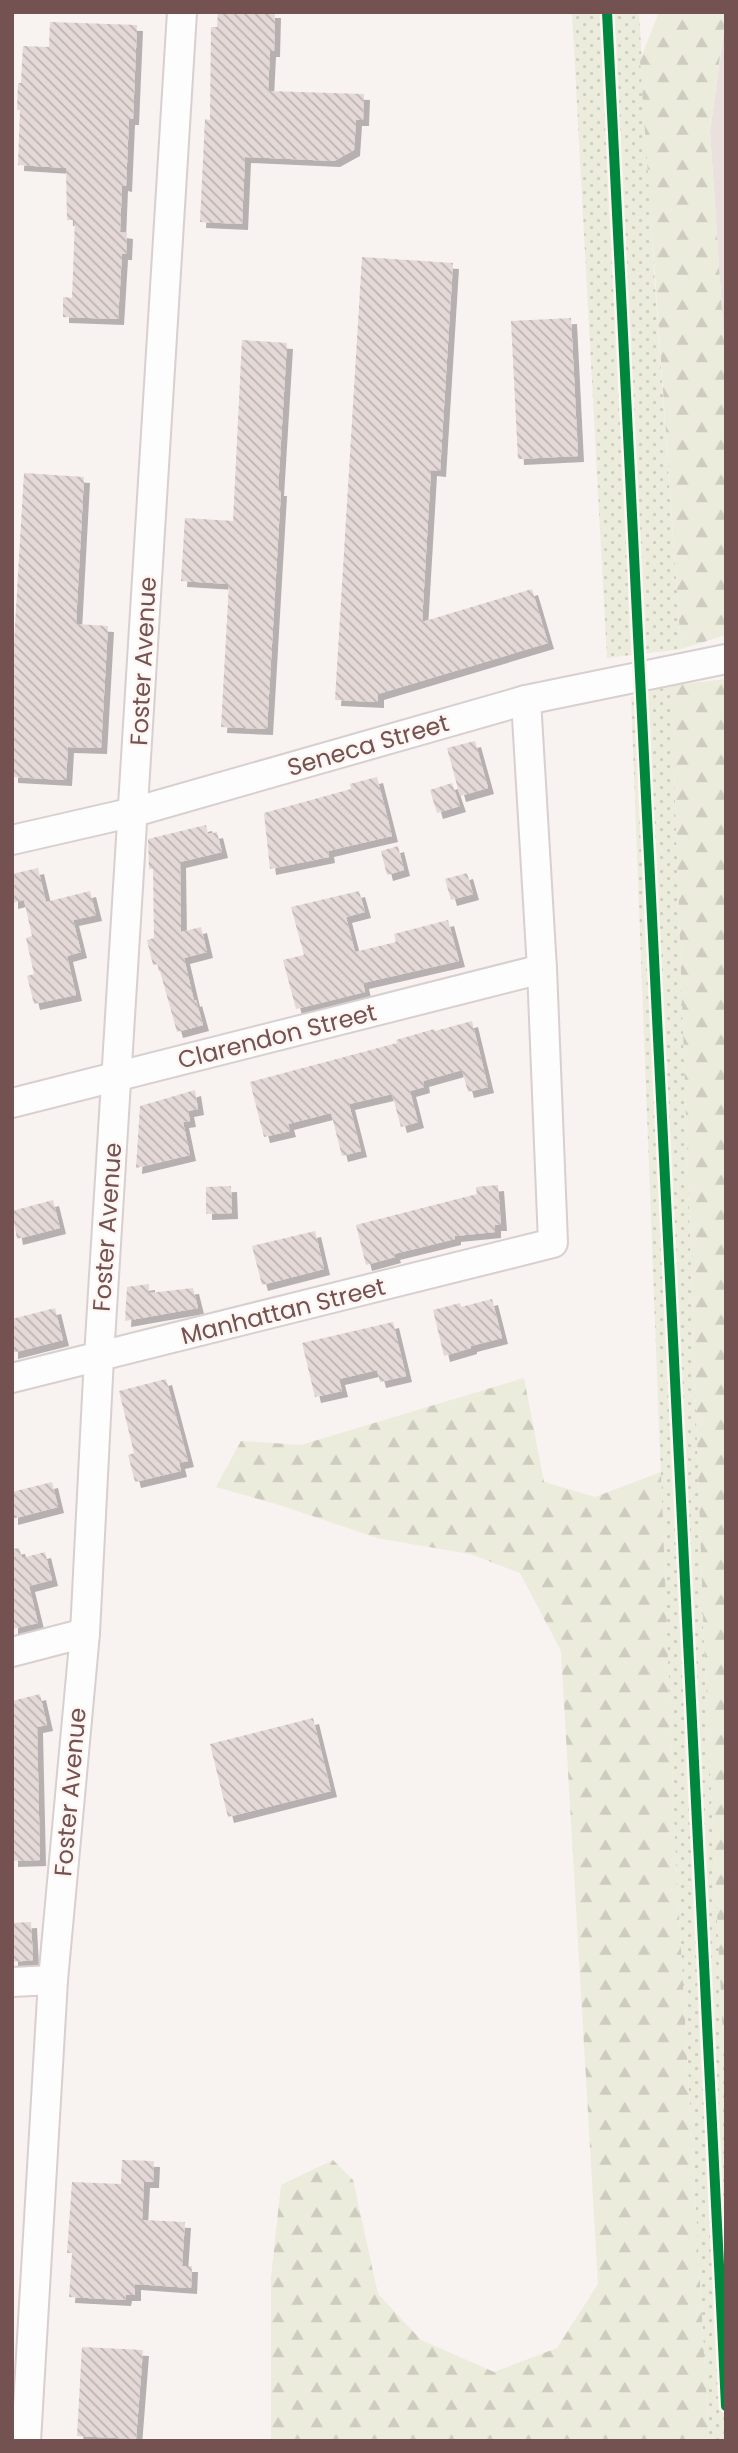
<svg xmlns="http://www.w3.org/2000/svg" width="738" height="2453" font-family="Poppins,sans-serif">
<style>
.industrial{fill:#eae1df}
.green{fill:url(#green-dots)}
.forest{fill:url(#forest-firs)}
.building{fill:url(#building-back-hatch);filter:url(#shadow)}
.lines{fill:none;stroke-linecap:round;stroke-linejoin:round}
.minor-casing{stroke:#d8cfce;stroke-width:32}
.minor{stroke:#fefdfd;stroke-width:28}
.cycleway-casing{stroke:#fef6f3;stroke-width:15}
.cycleway{stroke:#00873e;stroke-width:10}
.labels{text-anchor:middle;dominant-baseline:central;stroke-width:5;stroke-linejoin:round;paint-order:stroke}
.street-label{font-size:24px;fill:#745251;stroke:#fef6f3}
</style>
<defs>
<pattern id="green-dots" width="8" height="8" patternUnits="userSpaceOnUse" patternTransform="scale(1.75)"><rect width="8" height="8" fill="#ebecdc"/><path d="M2 2h.1M6 6h.1" fill="none" stroke="#cdccbf" stroke-width="1.8" stroke-linecap="round"/></pattern>
<pattern id="forest-firs" width="22" height="20" patternUnits="userSpaceOnUse" patternTransform="scale(1.75)"><rect width="22" height="20" fill="#ebecdc"/><path d="M5 1l3.5 6h-7zM16 11l3.5 6h-7z" fill="#cdccbf"/></pattern>
<pattern id="building-back-hatch" width="6" height="6" patternUnits="userSpaceOnUse" patternTransform="scale(1.75)"><rect width="6" height="6" fill="#e4d9d7"/><path d="M-1 5l2 2M0 0l6 6M5-1l2 2" fill="none" stroke="#bdb3b1"/></pattern>
<filter id="shadow"><feDropShadow dx="6" dy="6" stdDeviation="0" flood-color="#0004"/></filter>
</defs>
<rect width="100%" height="100%" fill="#f8f2f0"/>
<!-- industrial -->
<path class="industrial" d="M726,16V372L710,131Z"/>
<!-- green -->
<g class="green">
<path d="M572,12H639L654,271L681,649L607,658Z"/>
<path d="M674,685V766L704,1645L726,2101V2441H709L675,1844L631,697Z"/>
</g>
<!-- forest -->
<g class="forest">
<path d="M659,12H726L710,131L726,372V635L681,649L640,60Z"/>
<path d="M726,679V2101L704,1645L674,766V685Z"/>
<path d="M524,1378L544,1482L595,1497L661,1472L675,1844L709,2441H271V2278L281,2185L333,2160L353,2180L378,2294L421,2340L494,2372L557,2348L598,2284L561,1651L520,1573L470,1554L377,1538L283,1506L216,1487L241,1441L301,1445Z"/>
</g>
<!-- building -->
<g class="building">
<path d="M218,12H275L274,51H270L268,91L364,94L363,120H356L354,150L334,161L245,157L242,224L200,222L205,119L210,120L211,27H217Z"/>
<path d="M50,22L137,25L133,119H129L126,186L122,185L120,232L127,233L126,254H122L118,319L63,317V297L72,298L75,220H67L66,168L18,165L20,110H17L18,83H21L23,46L49,47Z"/>
<path d="M362,257L453,263L440,471L431,470L422,622L532,589L548,643L378,694V702L335,700Z"/>
<path d="M571,318L578,456L518,459L511,321Z"/>
<path d="M242,340L287,343L278,490H281L267,729L221,727L229,584L181,581L185,518L233,521Z"/>
<path d="M24,473L84,477L76,624L108,626L101,748L68,747L66,780L12,777V677Z"/>
<path d="M475,741L488,788L460,796L447,748Z"/>
<path d="M377,777L392,836L328,851L329,857L270,869L264,813L351,789L350,784Z"/>
<path d="M452,783L460,806L437,813L430,790Z"/>
<path d="M206,825L208,834L217,832L222,852L180,862L181,932L201,927L207,952L184,958L194,1001L196,1000L203,1025L177,1032L158,964L153,965L147,940L154,938L153,869H149L148,839Z"/>
<path d="M398,846L404,870L387,875L381,851Z"/>
<path d="M38,868L46,902L90,891L96,915L73,920L81,952L67,956L76,995L34,1004L27,976L34,974L26,938L32,936L24,900L12,903V874Z"/>
<path d="M467,873L473,894L451,900L445,879Z"/>
<path d="M359,891L365,912L346,917L355,952L396,942L394,934L448,920L459,961L363,983L365,992L296,1009L283,960L304,955L291,907Z"/>
<path d="M472,1021L488,1087L468,1092L462,1070L423,1081L424,1087L410,1091L418,1122L401,1127L392,1094L349,1104L361,1151L342,1156L331,1113L288,1124L290,1131L264,1137L250,1082L397,1043L396,1040L434,1029L435,1031Z"/>
<path d="M195,1090L198,1109L188,1111L190,1121L183,1122L190,1155L136,1168L140,1106Z"/>
<path d="M498,1185L501,1225H495V1232L455,1236V1239L394,1254L395,1257L366,1265L356,1225L477,1194L476,1187Z"/>
<path d="M231,1186L232,1213L206,1214V1187Z"/>
<path d="M53,1200L60,1228L17,1239L12,1211Z"/>
<path d="M315,1231L324,1269L262,1285L252,1246Z"/>
<path d="M149,1284V1293L193,1288L198,1308L125,1321L127,1287Z"/>
<path d="M492,1299L502,1338L471,1346V1348L444,1356L433,1310L460,1303L461,1307Z"/>
<path d="M55,1308L63,1340L12,1353V1319Z"/>
<path d="M393,1322L406,1376L380,1382L377,1370L339,1379L342,1391L315,1397L302,1343Z"/>
<path d="M166,1379L188,1461L179,1463L181,1471L135,1482L128,1455L134,1453L119,1391Z"/>
<path d="M52,1482L58,1507L12,1519V1492Z"/>
<path d="M19,1548L22,1558L45,1552L52,1580L29,1586L38,1623L12,1629V1549Z"/>
<path d="M40,1694L47,1725L37,1727L40,1860L12,1861V1701Z"/>
<path d="M313,1718L331,1791L228,1817L210,1744Z"/>
<path d="M31,1922L33,1960L12,1962V1923Z"/>
<path d="M122,2160L154,2161L153,2182H144L142,2220L185,2222L182,2266H192L191,2288L135,2284V2295H126L125,2300L69,2297L72,2253H67L72,2182L121,2184Z"/>
<path d="M82,2347L143,2350L136,2439L77,2436Z"/>
</g>
<g class="lines">
<defs>
<g id="minor">
<path d="M12,840L134,812L526,700L726,659"/>
<path d="M12,1103L542,969"/>
<path d="M12,1378L553,1243L542,969L526,700"/>
<path d="M12,1652L85,1633"/>
<path d="M12,1982L53,1980"/>
<path d="M26,2441L53,1980L85,1633L99,1357L182,12"/>
</g>
</defs>
<!-- minor casing -->
<use href="#minor" class="minor-casing"/>
<!-- minor -->
<use href="#minor" class="minor"/>
<defs>
<path id="cycleway" d="M607,12L726,2406"/>
</defs>
<!-- cycleway casing -->
<use href="#cycleway" class="cycleway-casing"/>
<!-- cycleway -->
<use href="#cycleway" class="cycleway"/>
</g>
<g class="labels">
<!-- street labels -->
<g class="street-label">
<text transform="translate(143 661) rotate(-87)">Foster Avenue</text>
<text transform="translate(368 745) rotate(-16)">Seneca Street</text>
<text transform="translate(277 1036) rotate(-14)">Clarendon Street</text>
<text transform="translate(107 1227) rotate(-86)">Foster Avenue</text>
<text transform="translate(283 1311) rotate(-14)">Manhattan Street</text>
<text transform="translate(70 1792) rotate(-85)">Foster Avenue</text>
</g>
</g>
<!-- border -->
<rect width="738" height="2453" fill="none" stroke="#745251" stroke-width="28"/>
</svg>
